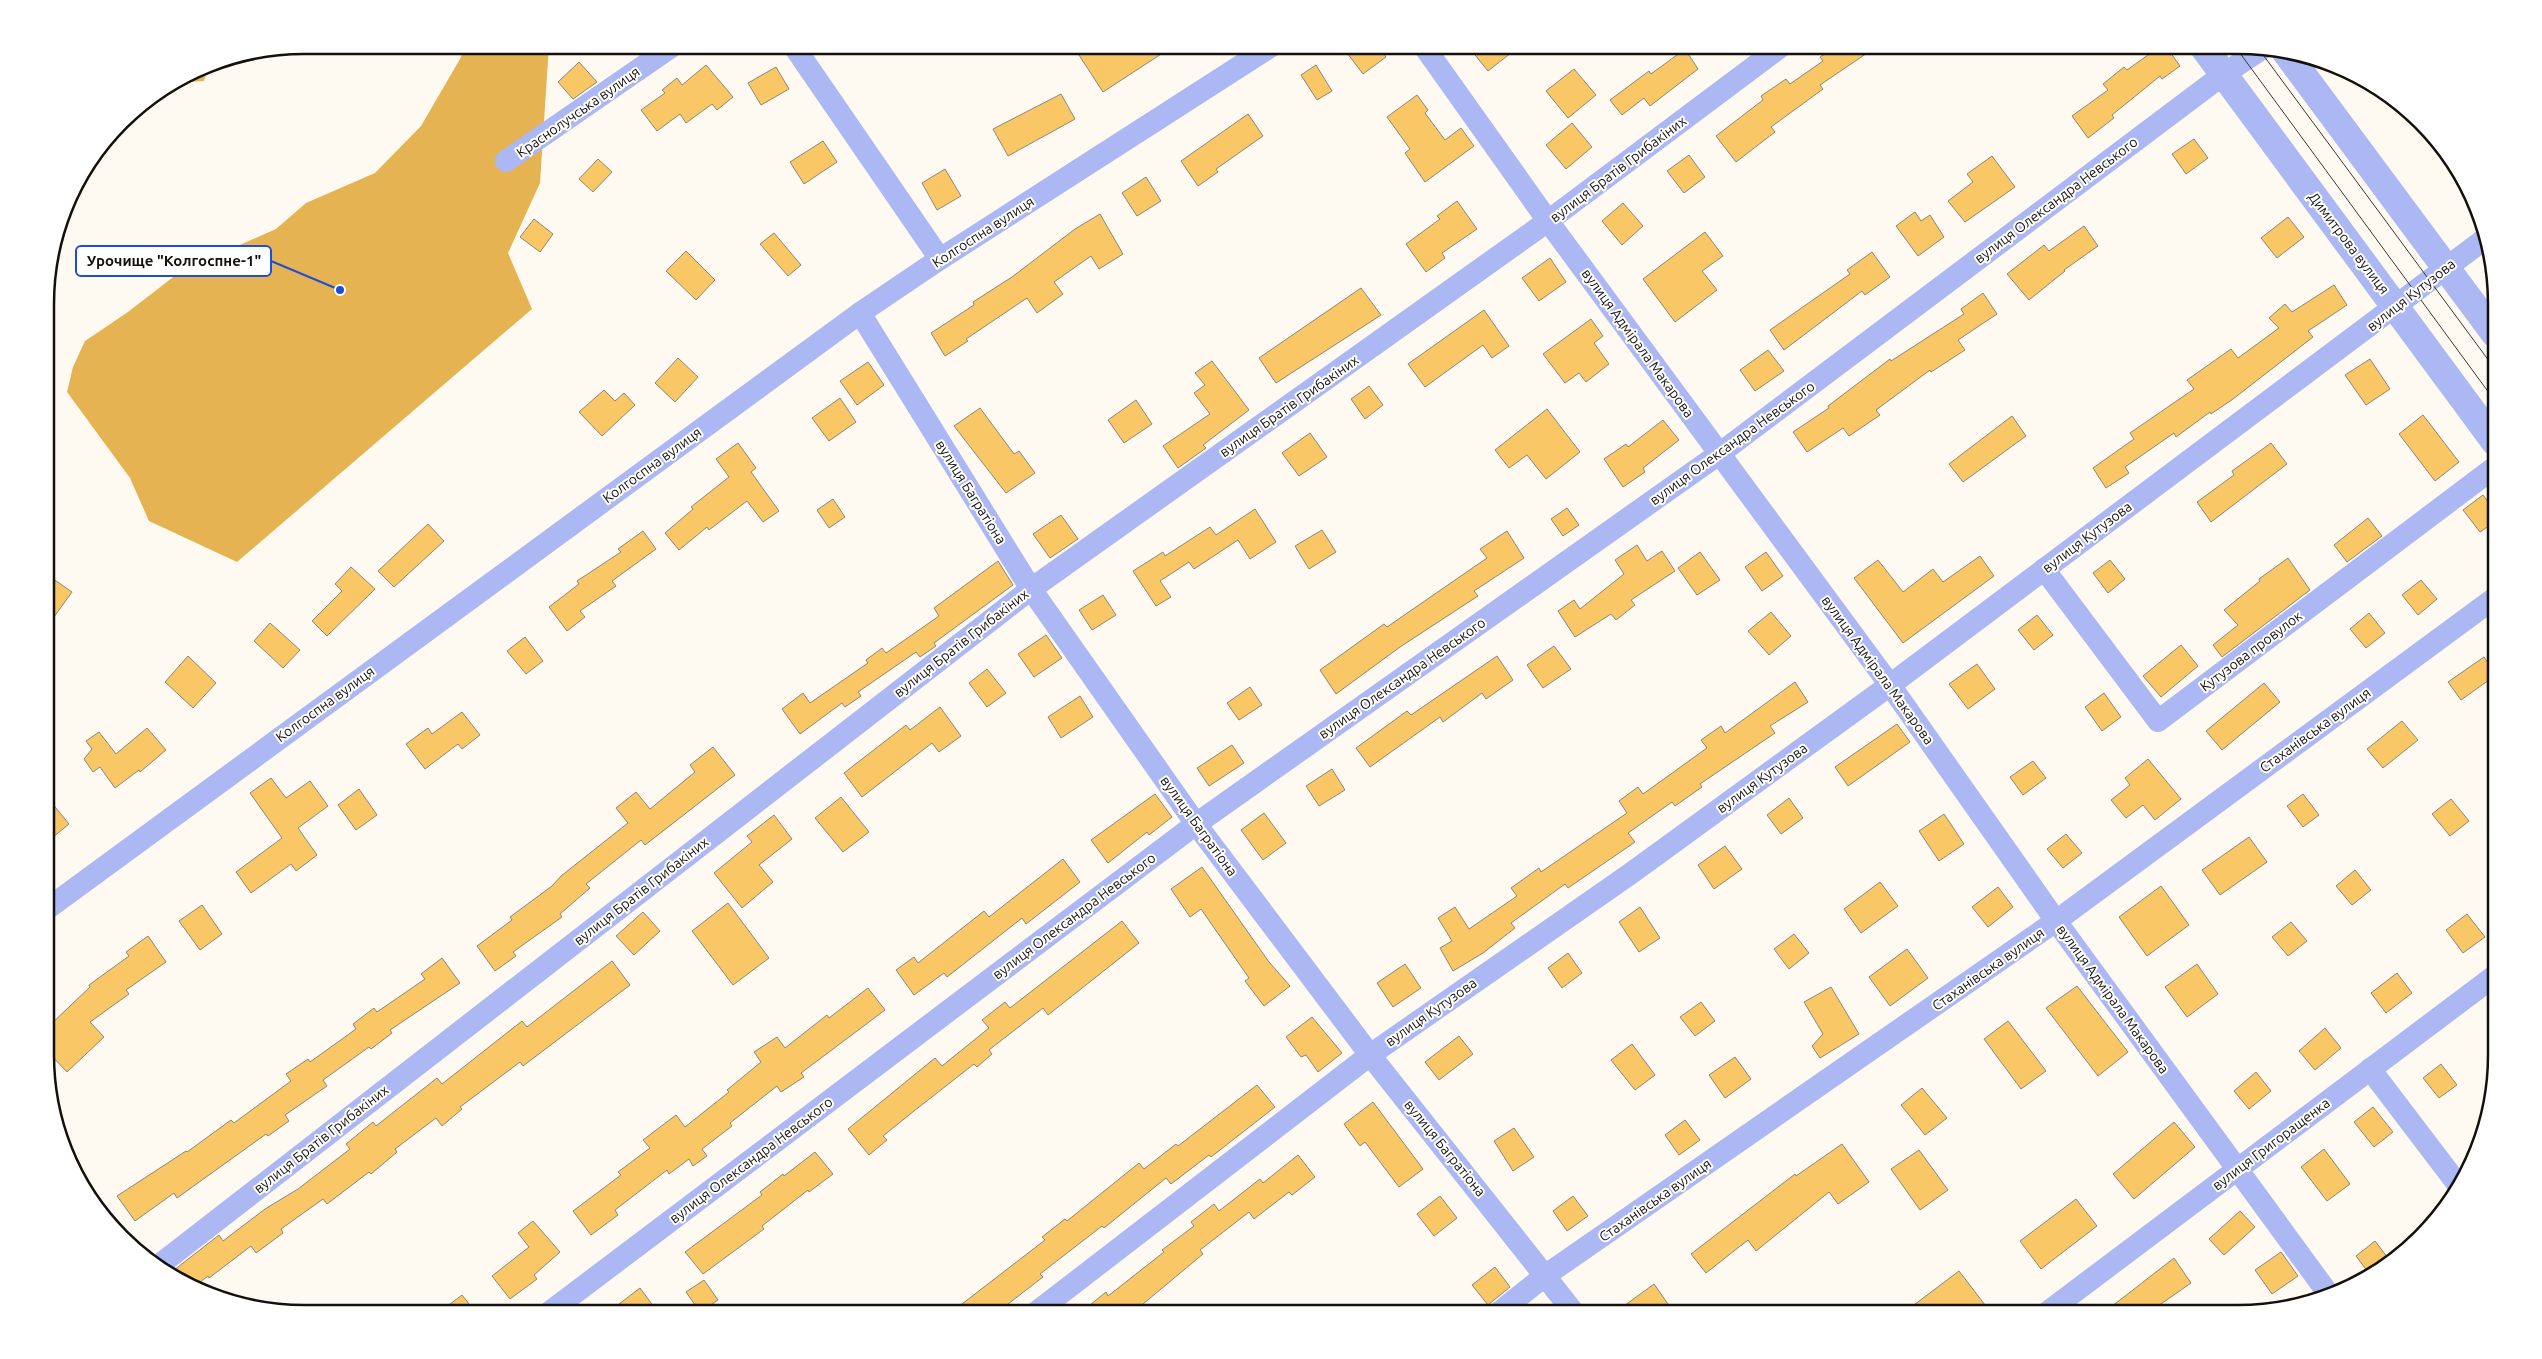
<svg xmlns="http://www.w3.org/2000/svg" width="2542" height="1359" font-family="Ubuntu,sans-serif">
<style>
.forest{fill:#e5b351}
.building{fill:#f9c766;stroke:#8e877a}
.lines{fill:none;stroke-linecap:round;stroke-linejoin:round}
.minor{stroke:#abb8f3;stroke-width:22}
.tertiary{stroke:#abb8f3;stroke-width:28}
.tram{stroke:#3c3934;stroke-width:1}
.labels{text-anchor:middle;dominant-baseline:central;stroke-width:4;stroke-linejoin:round;paint-order:stroke}
.street-label{font-size:14px;fill:#14110d;stroke:#fff}
.rim{fill:none;stroke:#14110d;stroke-width:2.5}
.leader{fill:none;stroke:#1d4ed8;stroke-width:2}
.callout-dot{fill:#1d4ed8;stroke:#fff;stroke-width:2}
.callout{fill:#fff;stroke:#1d4ed8;stroke-width:2}
.callout-label{font-size:15px;text-anchor:middle;font-weight:bold;fill:#14110d}
</style>
<rect width="100%" height="100%" fill="#fef9f1"/>
<!-- forest -->
<g class="forest">
<path d="M466,45H549L540,183L508,253L532,309L237,562L149,521L130,478L67,392L73,367L85,341L128,312L181,271L276,229L306,203L375,173L421,126L460,59Z"/>
<path d="M209,64L204,81L176,83L205,65Z"/>
</g>
<!-- building -->
<g class="building">
<path d="M1087,45H1175L1103,92L1077,52Z"/>
<path d="M1341,45H1377L1386,57L1363,74Z"/>
<path d="M1467,45H1521L1488,71Z"/>
<path d="M1839,45H1879L1820,85L1823,89L1771,127L1775,132L1736,162L1716,136L1763,100L1761,96L1786,79L1790,84L1823,61L1820,57Z"/>
<path d="M2162,45H2165L2180,66L2162,79L2160,76L2112,115L2114,118L2088,138L2072,116L2108,90L2103,84L2124,67L2127,70Z"/>
<path d="M1685,49L1698,69L1650,106L1644,98L1622,115L1610,100L1649,71L1651,74Z"/>
<path d="M579,62L597,82L573,99L558,82Z"/>
<path d="M706,65L733,97L717,110L712,104L686,123L680,114L657,131L641,110L665,93L662,90L677,78L682,85Z"/>
<path d="M1316,65L1332,91L1317,100L1301,75Z"/>
<path d="M776,67L789,89L761,105L748,83Z"/>
<path d="M1574,69L1596,95L1568,118L1546,91Z"/>
<path d="M1061,94L1075,119L1008,156L993,129Z"/>
<path d="M1417,95L1428,110L1425,113L1445,140L1461,128L1474,146L1425,182L1405,153L1410,149L1387,117Z"/>
<path d="M1248,114L1263,136L1216,169L1218,172L1198,186L1181,161Z"/>
<path d="M1572,123L1592,147L1566,169L1546,145Z"/>
<path d="M2194,139L2208,158L2186,174L2172,154Z"/>
<path d="M823,141L837,162L804,184L790,162Z"/>
<path d="M1689,155L1705,177L1684,193L1667,171Z"/>
<path d="M1992,156L2015,187L1965,222L1948,201L1973,182L1967,174Z"/>
<path d="M598,159L612,172L593,192L579,179Z"/>
<path d="M945,169L961,196L937,210L922,183Z"/>
<path d="M1146,177L1161,201L1137,216L1122,193Z"/>
<path d="M1457,201L1477,229L1442,253L1445,258L1426,272L1406,244L1440,219L1437,216Z"/>
<path d="M1623,203L1643,226L1622,245L1602,221Z"/>
<path d="M1915,212L1921,221L1930,215L1944,237L1918,256L1896,226Z"/>
<path d="M1100,214L1123,254L1099,269L1091,256L1054,282L1063,294L1037,313L1027,298L966,339L968,341L945,356L931,333L974,305L973,302L1012,277L1075,229Z"/>
<path d="M2288,217L2304,237L2277,258L2261,238Z"/>
<path d="M534,219L553,234L540,252L520,237Z"/>
<path d="M2084,226L2098,246L2064,270L2065,271L2029,300L2007,274L2044,245L2049,251Z"/>
<path d="M1705,232L1723,256L1702,271L1717,290L1675,322L1643,279Z"/>
<path d="M774,233L801,265L788,276L760,244Z"/>
<path d="M686,251L715,280L696,300L666,271Z"/>
<path d="M1872,252L1890,277L1865,295L1862,291L1784,350L1770,330L1850,274L1847,270Z"/>
<path d="M1550,258L1566,282L1539,301L1522,278Z"/>
<path d="M2334,285L2347,305L2308,331L2313,337L2233,399L2211,414L2210,412L2176,437L2174,433L2125,467L2129,473L2106,488L2093,468L2134,439L2130,433L2194,389L2187,380L2231,349L2238,358L2279,328L2269,318L2285,304L2292,312Z"/>
<path d="M1361,288L1381,315L1276,383L1259,358Z"/>
<path d="M1983,293L1997,314L1958,340L1965,350L1931,372L1930,370L1876,410L1880,415L1849,436L1843,428L1807,452L1793,432L1829,408L1828,406L1890,359L1891,361L1964,314L1961,309Z"/>
<path d="M1484,310L1509,346L1492,358L1483,345L1425,387L1408,364Z"/>
<path d="M1591,319L1603,336L1594,343L1609,364L1586,382L1579,373L1565,383L1543,354Z"/>
<path d="M1768,350L1784,371L1755,391L1740,370Z"/>
<path d="M678,358L698,377L675,402L655,383Z"/>
<path d="M2370,359L2390,389L2366,405L2345,375Z"/>
<path d="M1212,361L1249,410L1203,445L1206,448L1178,468L1163,446L1210,414L1194,393L1205,385L1195,373Z"/>
<path d="M868,362L884,385L857,405L840,381Z"/>
<path d="M1369,386L1383,405L1365,419L1351,399Z"/>
<path d="M604,390L615,401L624,393L635,405L602,436L579,412Z"/>
<path d="M840,398L856,422L829,441L812,418Z"/>
<path d="M1136,400L1152,424L1124,443L1108,420Z"/>
<path d="M980,408L1014,454L1019,451L1035,473L1006,493L954,426Z"/>
<path d="M1547,409L1580,452L1546,479L1527,455L1509,468L1495,450Z"/>
<path d="M2423,415L2459,462L2435,481L2399,434Z"/>
<path d="M2012,416L2026,436L1963,482L1949,464Z"/>
<path d="M1663,420L1679,440L1643,468L1645,472L1623,487L1604,459L1626,444L1628,447Z"/>
<path d="M1310,433L1327,457L1299,476L1282,453Z"/>
<path d="M738,443L756,468L751,472L779,511L763,522L747,501L709,530L707,527L679,550L665,533L693,509L691,507L729,477L716,459Z"/>
<path d="M2271,443L2287,464L2211,522L2197,502L2234,475L2232,471Z"/>
<path d="M2483,495L2495,511L2496,521L2480,532L2463,510Z"/>
<path d="M833,499L845,517L829,528L817,510Z"/>
<path d="M1567,508L1579,525L1563,536L1551,519Z"/>
<path d="M1255,509L1276,542L1250,559L1238,540L1194,569L1189,562L1160,581L1171,597L1156,606L1133,571L1163,552L1165,556L1210,527L1216,535Z"/>
<path d="M1061,515L1078,539L1050,558L1033,534Z"/>
<path d="M2368,518L2382,536L2347,562L2334,545Z"/>
<path d="M428,524L444,541L394,587L378,571Z"/>
<path d="M1322,530L1336,552L1309,569L1295,546Z"/>
<path d="M643,531L656,549L612,581L616,586L580,611L585,617L567,631L549,607L579,584L577,581L621,552L618,549Z"/>
<path d="M1507,531L1524,558L1474,591L1478,596L1400,647L1336,694L1320,670L1384,624L1387,627L1487,558L1480,549Z"/>
<path d="M1637,545L1647,561L1662,551L1675,571L1631,600L1635,605L1616,620L1611,614L1575,637L1558,611L1574,600L1580,609L1624,574L1615,560Z"/>
<path d="M1700,552L1720,580L1697,595L1678,568Z"/>
<path d="M1766,552L1783,576L1762,591L1745,567Z"/>
<path d="M1980,556L1994,576L1903,643L1854,578L1878,560L1903,592L1933,569L1943,582Z"/>
<path d="M2288,558L2310,590L2222,657L2213,645L2238,625L2224,610L2260,581L2259,579Z"/>
<path d="M2110,560L2125,579L2108,593L2093,573Z"/>
<path d="M998,561L1013,585L934,643L936,646L920,657L916,652L858,692L861,696L845,707L842,703L800,734L782,709L803,693L810,703L868,663L866,660L882,648L886,653L939,616L934,608Z"/>
<path d="M351,567L375,589L327,636L312,621L342,591L335,584Z"/>
<path d="M46,574L72,592L46,628Z"/>
<path d="M2421,580L2437,599L2418,615L2402,595Z"/>
<path d="M1103,595L1116,615L1092,630L1079,610Z"/>
<path d="M1771,612L1791,636L1769,655L1748,631Z"/>
<path d="M2369,613L2385,633L2366,648L2350,629Z"/>
<path d="M2037,615L2053,635L2034,650L2018,630Z"/>
<path d="M270,623L300,650L283,668L254,641Z"/>
<path d="M1046,635L1062,658L1034,677L1018,654Z"/>
<path d="M525,637L543,661L526,674L507,651Z"/>
<path d="M2181,645L2198,666L2161,697L2143,676Z"/>
<path d="M1554,646L1571,669L1543,688L1527,665Z"/>
<path d="M188,656L216,683L193,708L165,682Z"/>
<path d="M1497,656L1513,680L1486,699L1482,693L1443,722L1440,717L1370,767L1356,748L1407,711L1411,715Z"/>
<path d="M2484,657L2496,675L2461,700L2448,682Z"/>
<path d="M1977,664L1995,689L1968,709L1949,684Z"/>
<path d="M987,669L1006,693L987,707L969,683Z"/>
<path d="M1795,682L1808,702L1770,726L1775,733L1700,784L1702,787L1675,806L1672,802L1628,833L1635,842L1568,888L1565,884L1511,923L1515,928L1483,953L1453,971L1440,948L1452,941L1438,918L1455,907L1469,929L1517,896L1511,888L1539,868L1541,872L1627,813L1619,801L1638,787L1643,794L1707,748L1701,740L1721,726L1725,733Z"/>
<path d="M2264,683L2280,702L2222,750L2206,731Z"/>
<path d="M1250,687L1262,705L1239,720L1227,703Z"/>
<path d="M2104,693L2121,717L2102,731L2085,707Z"/>
<path d="M1080,696L1093,717L1061,738L1048,717Z"/>
<path d="M940,707L961,736L939,752L932,743L862,797L844,773L906,725L910,730Z"/>
<path d="M462,712L480,735L462,749L458,744L425,769L406,744L428,728L432,734Z"/>
<path d="M2402,721L2418,740L2383,768L2367,749Z"/>
<path d="M1897,724L1910,742L1848,786L1835,767Z"/>
<path d="M147,728L166,750L140,772L139,770L115,788L100,767L93,772L84,759L92,749L86,741L99,732L116,754Z"/>
<path d="M1232,745L1244,763L1209,786L1197,768Z"/>
<path d="M713,747L735,775L645,845L641,840L586,884L590,888L560,914L562,917L513,952L516,956L495,971L477,946L512,920L510,917L552,886L561,876L628,823L616,808L636,792L650,809L695,772L690,765Z"/>
<path d="M2148,759L2181,799L2155,820L2143,805L2126,818L2111,800L2130,785L2125,778Z"/>
<path d="M2033,761L2046,778L2023,795L2010,777Z"/>
<path d="M1332,769L1345,790L1319,806L1306,786Z"/>
<path d="M271,778L286,798L310,781L328,806L298,828L317,855L296,871L291,864L251,893L236,872L282,838L250,793Z"/>
<path d="M359,789L377,815L356,830L338,805Z"/>
<path d="M1155,794L1172,817L1149,835L1147,832L1108,863L1091,840Z"/>
<path d="M2303,794L2319,815L2303,827L2287,806Z"/>
<path d="M47,797L69,824L47,842Z"/>
<path d="M841,797L869,832L843,852L815,818Z"/>
<path d="M1789,798L1803,818L1781,834L1767,815Z"/>
<path d="M2451,799L2469,821L2450,836L2432,814Z"/>
<path d="M1264,813L1286,843L1263,860L1241,830Z"/>
<path d="M1944,814L1964,844L1939,861L1919,831Z"/>
<path d="M774,815L792,839L759,865L773,882L742,908L714,873L752,842L747,836Z"/>
<path d="M2066,834L2082,853L2063,868L2047,849Z"/>
<path d="M2249,837L2267,862L2220,895L2202,870Z"/>
<path d="M1725,846L1742,869L1714,889L1698,865Z"/>
<path d="M1063,859L1080,882L1026,924L1022,918L947,977L944,973L914,995L896,970L914,957L918,963L984,911L989,917Z"/>
<path d="M1202,867L1269,962L1290,986L1264,1006L1245,981L1249,978L1201,909L1190,917L1171,889Z"/>
<path d="M2355,870L2371,890L2352,905L2336,886Z"/>
<path d="M1880,882L1898,906L1861,933L1844,909Z"/>
<path d="M2161,886L2189,925L2147,956L2119,917Z"/>
<path d="M1998,887L2013,907L1988,927L1972,907Z"/>
<path d="M728,903L769,958L733,985L692,931Z"/>
<path d="M202,905L222,934L200,950L179,921Z"/>
<path d="M1640,907L1660,938L1639,952L1619,922Z"/>
<path d="M643,912L660,931L634,955L616,936Z"/>
<path d="M2467,914L2485,937L2463,953L2446,930Z"/>
<path d="M1122,921L1139,943L1048,1015L1043,1008L989,1050L992,1054L977,1067L974,1064L914,1111L883,1136L887,1140L869,1155L848,1129L935,1058L942,1066L989,1028L982,1020L1005,1002L1010,1008Z"/>
<path d="M2291,922L2307,941L2288,956L2272,937Z"/>
<path d="M1794,934L1809,953L1789,969L1774,949Z"/>
<path d="M148,936L166,962L126,990L129,994L90,1022L104,1037L67,1072L47,1051V1041L51,1037L49,1026L90,987L89,985L129,956L126,952Z"/>
<path d="M1907,949L1928,978L1890,1006L1869,977Z"/>
<path d="M1568,953L1582,973L1562,988L1548,968Z"/>
<path d="M442,958L460,983L390,1030L392,1033L371,1049L369,1047L323,1080L327,1086L285,1115L289,1121L268,1136L266,1134L177,1198L174,1193L135,1221L117,1196L186,1151L187,1152L231,1120L234,1123L291,1081L286,1074L308,1059L310,1062L356,1029L353,1024L374,1008L377,1012L425,979L421,974Z"/>
<path d="M612,961L630,985L523,1066L520,1062L460,1107L462,1109L442,1126L436,1118L395,1149L397,1152L371,1174L369,1172L327,1204L323,1199L281,1229L283,1233L256,1253L251,1246L209,1278L208,1276L192,1288L169,1274L219,1235L223,1241L265,1209L298,1189L350,1149L346,1144L373,1122L376,1126L437,1078L442,1084L522,1021L527,1027Z"/>
<path d="M1405,964L1421,988L1393,1007L1377,983Z"/>
<path d="M2197,964L2218,994L2187,1017L2165,987Z"/>
<path d="M2397,973L2412,993L2386,1013L2371,993Z"/>
<path d="M2077,986L2128,1052L2098,1076L2046,1008Z"/>
<path d="M1831,987L1859,1034L1820,1058L1812,1046L1823,1034L1804,1002Z"/>
<path d="M868,988L885,1010L801,1073L804,1077L781,1092L777,1086L730,1123L732,1126L702,1149L707,1156L693,1166L689,1159L669,1174L667,1170L615,1210L618,1215L591,1235L573,1211L621,1175L618,1172L650,1148L643,1140L676,1115L685,1127L729,1092L727,1090L761,1062L754,1052L777,1037L785,1048L827,1015L829,1018Z"/>
<path d="M1701,1002L1715,1021L1695,1036L1680,1017Z"/>
<path d="M1312,1017L1342,1053L1318,1072L1306,1055L1301,1057L1286,1037Z"/>
<path d="M2008,1021L2046,1071L2021,1089L1984,1039Z"/>
<path d="M2325,1028L2341,1048L2315,1070L2299,1051Z"/>
<path d="M1459,1036L1473,1054L1439,1080L1425,1062Z"/>
<path d="M1632,1044L1655,1075L1635,1090L1611,1060Z"/>
<path d="M1735,1057L1751,1079L1725,1098L1709,1075Z"/>
<path d="M2441,1064L2457,1085L2439,1098L2423,1078Z"/>
<path d="M2256,1072L2271,1091L2249,1109L2234,1091Z"/>
<path d="M1257,1085L1275,1107L1211,1157L1209,1155L1171,1184L1166,1178L1104,1228L1102,1226L1040,1274L1043,1277L995,1314H949L1045,1240L1042,1237L1065,1219L1067,1221L1139,1163L1144,1169L1176,1144L1178,1146Z"/>
<path d="M1922,1088L1947,1118L1925,1135L1901,1105Z"/>
<path d="M1373,1102L1423,1169L1399,1187L1365,1142L1360,1146L1344,1124Z"/>
<path d="M2373,1107L2393,1132L2374,1147L2354,1122Z"/>
<path d="M1685,1120L1700,1140L1679,1155L1665,1135Z"/>
<path d="M2174,1122L2195,1147L2134,1199L2113,1174Z"/>
<path d="M1514,1128L1534,1157L1513,1171L1494,1141Z"/>
<path d="M1842,1144L1869,1182L1838,1204L1829,1192L1756,1251L1748,1240L1706,1273L1691,1254L1795,1174L1796,1176Z"/>
<path d="M2324,1149L2350,1184L2327,1201L2301,1167Z"/>
<path d="M1919,1150L1948,1190L1920,1210L1891,1169Z"/>
<path d="M815,1152L833,1174L809,1192L808,1190L762,1226L764,1229L703,1274L685,1252L762,1195L760,1192L783,1174L784,1176Z"/>
<path d="M1298,1155L1315,1177L1292,1195L1289,1192L1254,1219L1249,1212L1200,1250L1203,1254L1131,1314H1085L1093,1308L1090,1305L1106,1292L1108,1296L1164,1252L1162,1250L1194,1226L1191,1222L1214,1204L1219,1211L1260,1179L1263,1183Z"/>
<path d="M1440,1196L1457,1218L1434,1236L1417,1214Z"/>
<path d="M1573,1196L1588,1216L1567,1231L1553,1211Z"/>
<path d="M2076,1199L2097,1226L2041,1269L2020,1241Z"/>
<path d="M2240,1211L2255,1227L2224,1255L2209,1239Z"/>
<path d="M533,1221L560,1252L534,1275L537,1279L510,1299L492,1276L529,1247L518,1233Z"/>
<path d="M2375,1241L2391,1262L2371,1276L2356,1256Z"/>
<path d="M2281,1252L2298,1276L2272,1294L2255,1270Z"/>
<path d="M2174,1258L2191,1283L2148,1313L2102,1314Z"/>
<path d="M1495,1267L1510,1287L1488,1305L1472,1285Z"/>
<path d="M1959,1271L1985,1305L1974,1314H1902Z"/>
<path d="M704,1280L718,1300L700,1312L686,1292Z"/>
<path d="M1654,1284L1668,1304L1655,1314H1613Z"/>
<path d="M640,1288L659,1314H606Z"/>
<path d="M462,1295L477,1314H437Z"/>
</g>
<g class="lines">
<!-- minor -->
<g class="minor">
<path d="M793,45L940,259"/>
<path d="M1423,45L1548,221L1890,685L2056,921L2330,1296"/>
<path d="M506,161L674,45"/>
<path d="M860,313L1031,589L1196,824L1370,1055L1575,1314"/>
<path d="M2044,569L2158,721L2495,467"/>
<path d="M47,909L860,313L940,259L1273,45"/>
<path d="M2370,1069L2459,1186"/>
<path d="M158,1266L1031,589L1548,221L1783,45"/>
<path d="M547,1314L1196,824L1719,454L2224,74L2263,48"/>
<path d="M1034,1314L1370,1055L1630,874L1890,685L2486,238"/>
<path d="M1497,1314L1546,1275L2056,921L2496,597"/>
<path d="M2045,1314L2497,974"/>
</g>
<!-- tertiary -->
<g class="tertiary">
<path d="M2202,45L2495,442"/>
<path d="M2285,51L2495,334"/>
</g>
<!-- tram -->
<g class="tram">
<path d="M2234,45L2495,401"/>
<path d="M2258,48L2495,369"/>
</g>
</g>
<g class="labels">
<!-- street labels -->
<g class="street-label">
<text transform="translate(578 112) rotate(-35)">Краснолучська вулиця</text>
<text transform="translate(1618 169) rotate(-37)">вулиця Братів Грибакіних</text>
<text transform="translate(2056 200) rotate(-37)">вулиця Олександра Невського</text>
<text transform="translate(983 232) rotate(-33)">Колгоспна вулиця</text>
<text transform="translate(2349 243) rotate(53)">Димитрова вулиця</text>
<text transform="translate(2411 295) rotate(-38)">вулиця Кутузова</text>
<text transform="translate(1638 343) rotate(54)">вулиця Адмірала Макарова</text>
<text transform="translate(1289 406) rotate(-35)">вулиця Братів Грибакіних</text>
<text transform="translate(1732 443) rotate(-36)">вулиця Олександра Невського</text>
<text transform="translate(652 465) rotate(-36)">Колгоспна вулиця</text>
<text transform="translate(971 492) rotate(58)">вулиця Багратіона</text>
<text transform="translate(2087 537) rotate(-37)">вулиця Кутузова</text>
<text transform="translate(961 643) rotate(-38)">вулиця Братів Грибакіних</text>
<text transform="translate(2251 651) rotate(-37)">Кутузова провулок</text>
<text transform="translate(1878 670) rotate(54)">вулиця Адмірала Макарова</text>
<text transform="translate(1402 678) rotate(-35)">вулиця Олександра Невського</text>
<text transform="translate(325 704) rotate(-36)">Колгоспна вулиця</text>
<text transform="translate(2315 730) rotate(-36)">Стаханівська вулиця</text>
<text transform="translate(1762 778) rotate(-36)">вулиця Кутузова</text>
<text transform="translate(1199 826) rotate(54)">вулиця Багратіона</text>
<text transform="translate(641 891) rotate(-38)">вулиця Братів Грибакіних</text>
<text transform="translate(1074 916) rotate(-37)">вулиця Олександра Невського</text>
<text transform="translate(1988 969) rotate(-35)">Стаханівська вулиця</text>
<text transform="translate(2113 999) rotate(54)">вулиця Адмірала Макарова</text>
<text transform="translate(1431 1012) rotate(-35)">вулиця Кутузова</text>
<text transform="translate(321 1139) rotate(-38)">вулиця Братів Грибакіних</text>
<text transform="translate(2271 1144) rotate(-37)">вулиця Григоращенка</text>
<text transform="translate(1445 1148) rotate(51)">вулиця Багратіона</text>
<text transform="translate(751 1160) rotate(-37)">вулиця Олександра Невського</text>
<text transform="translate(1655 1200) rotate(-35)">Стаханівська вулиця</text>
</g>
</g>
<!-- crop -->
<path d="M0 0H2542V1359H0ZM304 54H2238A250 250 0 0 1 2488 304V1055A250 250 0 0 1 2238 1305H304A250 250 0 0 1 54 1055V304A250 250 0 0 1 304 54Z" fill="#fff" fill-rule="evenodd"/>
<path class="rim" d="M304 54H2238A250 250 0 0 1 2488 304V1055A250 250 0 0 1 2238 1305H304A250 250 0 0 1 54 1055V304A250 250 0 0 1 304 54Z"/>
<!-- callouts -->
<path class="leader" d="M340 290L271 261"/>
<circle class="callout-dot" cx="340" cy="290" r="5"/>
<rect class="callout" x="76" y="246" width="195" height="30" rx="5"/>
<g class="callout-label">
<text x="174" y="266">Урочище "Колгоспне-1"</text>
</g>
</svg>
